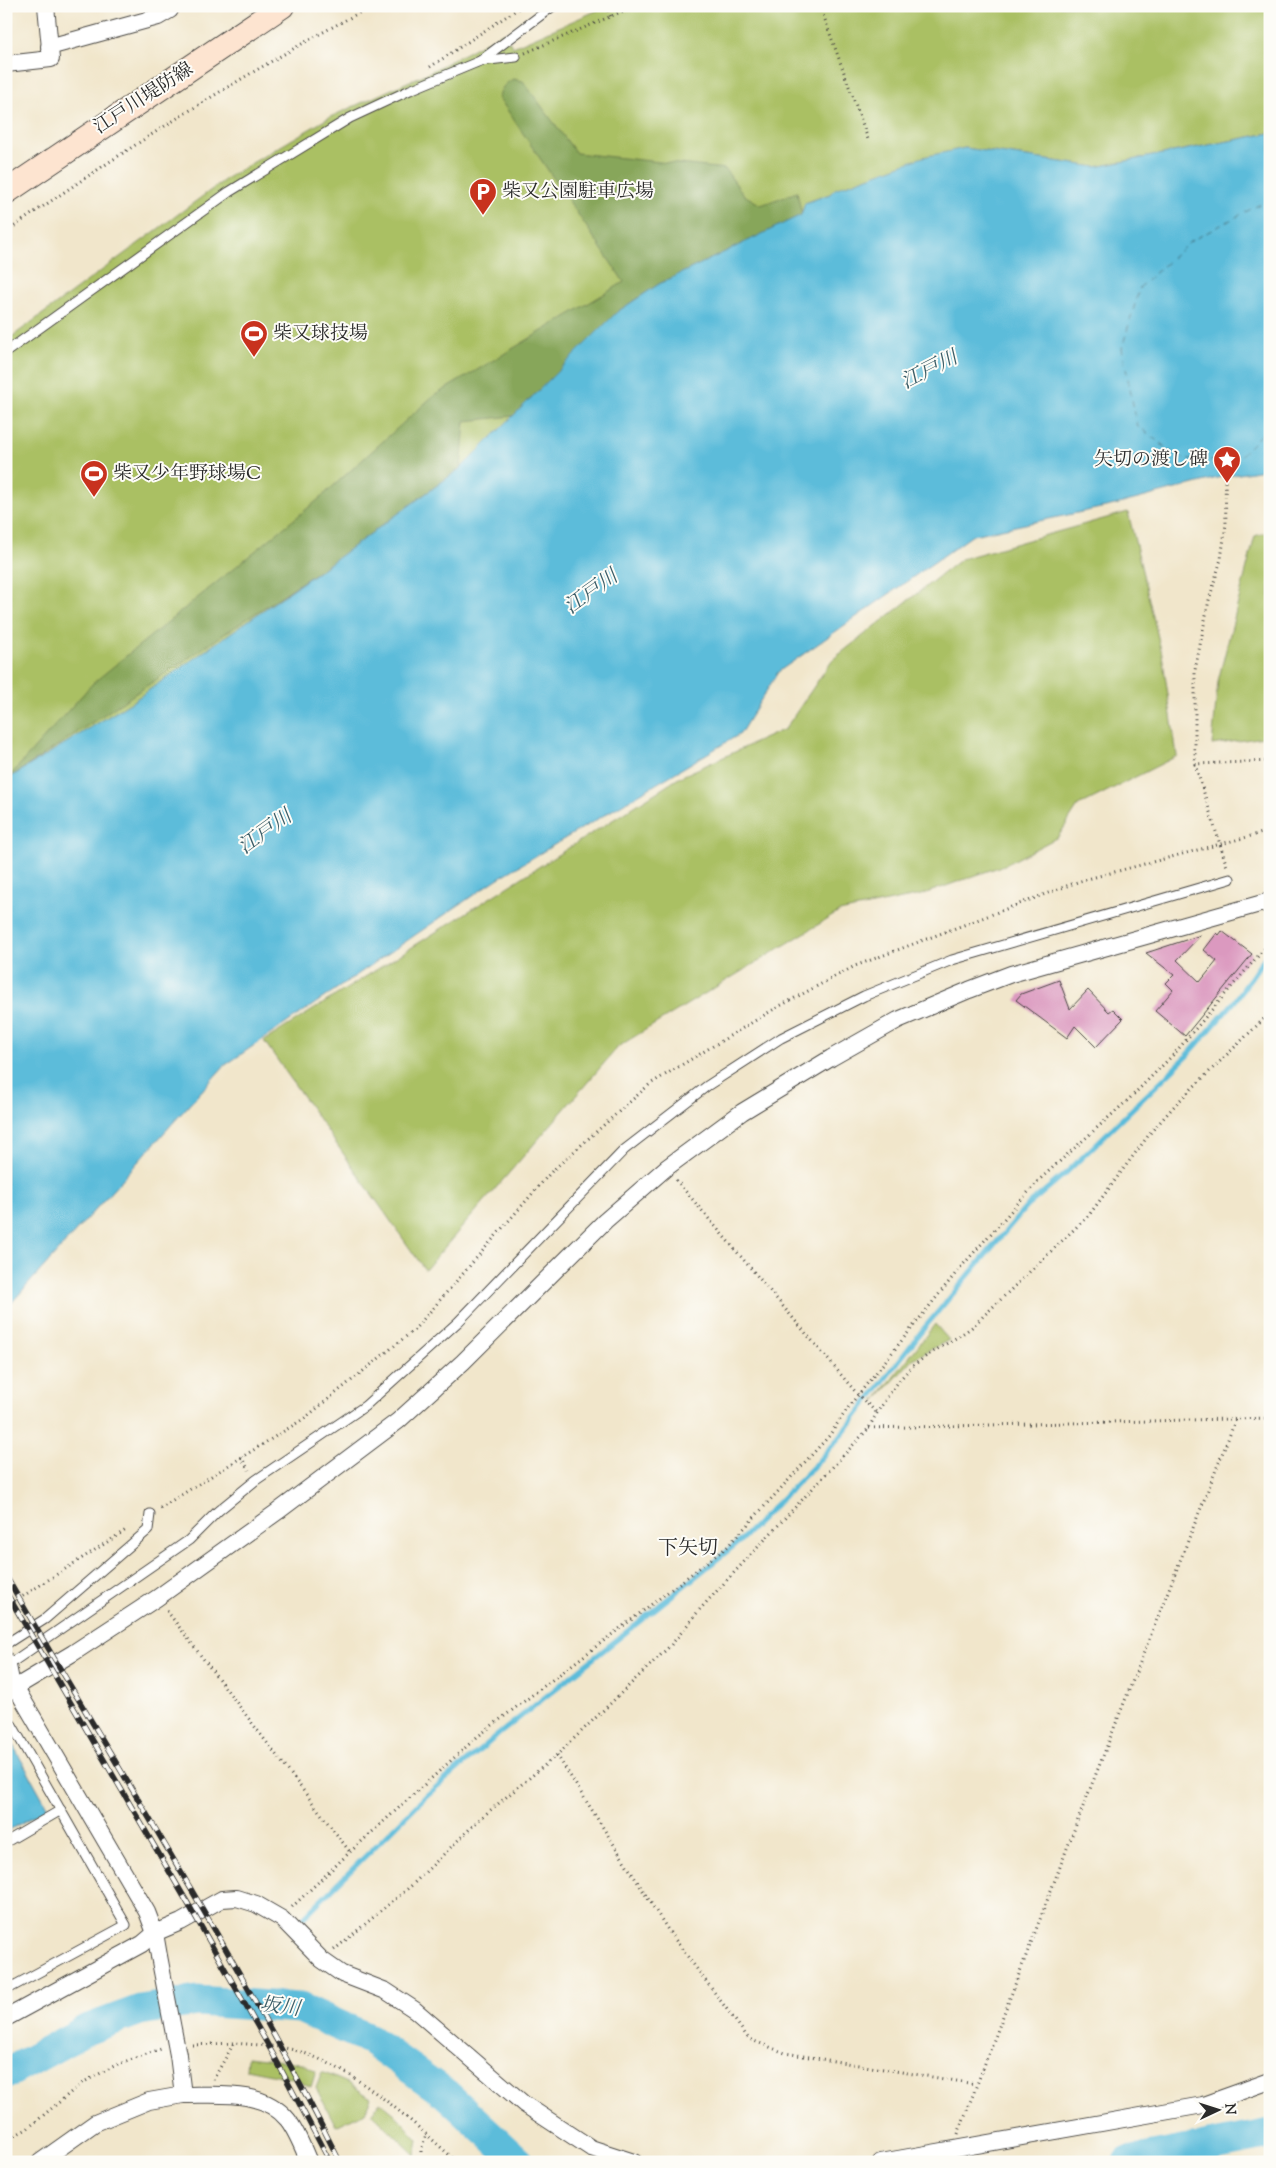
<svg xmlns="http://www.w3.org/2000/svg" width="1276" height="2168" font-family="'Sorts Mill Goudy','Noto Serif JP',serif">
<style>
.green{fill:#aac064;stroke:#6a7648}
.forest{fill:#87a65a;stroke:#596842}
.water{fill:#5cbcda;stroke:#447482}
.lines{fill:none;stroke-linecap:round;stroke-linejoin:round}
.stream{stroke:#5cbcda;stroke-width:5}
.river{stroke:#5cbcda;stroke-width:31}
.ferry{stroke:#3c5e68;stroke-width:1;stroke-dasharray:6 5;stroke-linecap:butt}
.building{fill:#db99bf}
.service-casing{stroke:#494743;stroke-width:11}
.minor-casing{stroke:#494743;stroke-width:18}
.secondary-casing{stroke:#494743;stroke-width:26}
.path{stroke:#494743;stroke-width:3;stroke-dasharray:1 4;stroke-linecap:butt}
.service{stroke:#fff;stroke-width:9}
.minor{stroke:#fff;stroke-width:16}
.secondary{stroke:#fde4d0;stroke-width:24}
.rail-casing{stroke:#2b2b2b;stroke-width:5.5}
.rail{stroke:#fdfcf7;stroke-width:4;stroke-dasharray:11;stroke-linecap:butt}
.minor-bridge-casing{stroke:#494743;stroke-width:18;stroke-linecap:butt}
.minor-bridge{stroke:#fff;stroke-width:16}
.labels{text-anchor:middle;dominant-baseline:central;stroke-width:4;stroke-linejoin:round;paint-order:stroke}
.street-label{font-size:19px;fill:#2b2b2b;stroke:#fdfcf7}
.poi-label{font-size:19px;fill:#2b2b2b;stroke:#fdfcf7;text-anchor:start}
.water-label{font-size:20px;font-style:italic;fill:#3c5e68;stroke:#fdfcf7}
.neighbourhood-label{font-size:20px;fill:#2b2b2b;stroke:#fdfcf7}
</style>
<rect width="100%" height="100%" fill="#fdfcf7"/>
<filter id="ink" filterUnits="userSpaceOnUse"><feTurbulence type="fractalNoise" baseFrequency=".02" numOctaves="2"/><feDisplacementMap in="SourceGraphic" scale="10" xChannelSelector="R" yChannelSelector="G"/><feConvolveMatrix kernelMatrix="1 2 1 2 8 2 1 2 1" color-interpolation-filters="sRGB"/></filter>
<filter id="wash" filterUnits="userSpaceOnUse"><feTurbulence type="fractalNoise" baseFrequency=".0096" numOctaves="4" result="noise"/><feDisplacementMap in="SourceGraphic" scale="20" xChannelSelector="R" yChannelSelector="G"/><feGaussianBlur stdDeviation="1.12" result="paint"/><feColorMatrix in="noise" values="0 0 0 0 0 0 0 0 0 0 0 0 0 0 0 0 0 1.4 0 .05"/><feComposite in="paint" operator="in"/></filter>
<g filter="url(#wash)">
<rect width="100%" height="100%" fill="#f1e6cb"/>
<!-- green -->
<g class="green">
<path d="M597,6H1270V133L1096,167L965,148L923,158L835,189L830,194L805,203L802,215L659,284L617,312L461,468L329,564L132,702L6,780V341L230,176L330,117L430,72L503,33L513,47L598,10Z"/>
<path d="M1128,512L1162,654L1177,756L1078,806L1058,837L1007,864L921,895L839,912L619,1046L425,1270L264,1041L682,776L785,729L832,660L961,559Z"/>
<path d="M1270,531V736L1212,745L1218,681L1255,536Z"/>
<path d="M935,1324L949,1340L913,1359L874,1402Z"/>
<path d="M247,2057L302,2063L316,2071L311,2087L296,2079L246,2069Z"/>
<path d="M322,2072L350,2084L371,2098L365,2112L336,2126L316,2088Z"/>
<path d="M380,2102L396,2115L418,2140L415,2155L372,2113Z"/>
</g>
<!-- forest -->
<path class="forest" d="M513,79L523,81L576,153L725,169L744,195L761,205L797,192L802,215L659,284L617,312L513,416L465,421L461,468L329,564L6,780L93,683L319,499L432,397L624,282L499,98C500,88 505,84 513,79Z"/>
<!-- water -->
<g class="water">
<path d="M1270,133V469L1221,477L1115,505L973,535L778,672L740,734L497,879L224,1066L6,1309V780L132,702L329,564L461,468L617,312L659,284L801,215L805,203L830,194L835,189L923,157L965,148L1096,167Z"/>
<path d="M8,1736L48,1808L9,1830L6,1824V1737Z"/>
</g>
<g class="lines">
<!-- stream -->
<path class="stream" d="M304,1917L427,1795L499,1734L740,1541L814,1466L844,1432L925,1327L1027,1206L1067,1172L1186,1057L1235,1001L1265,957L1270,953"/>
<!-- river -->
<g class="river">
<path d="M6,2074L86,2030L140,2010L197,2001L300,2008L369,2039L446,2094L519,2162"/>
<path d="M1128,2162L1270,2134"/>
</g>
<!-- ferry -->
<path class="ferry" d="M1270,199L1191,241L1140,287L1122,348L1137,425L1179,458L1222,462L1238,458L1255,441L1270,422"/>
</g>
<g id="blocks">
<!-- building -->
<g class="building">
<path d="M1222,931L1252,954L1185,1036L1155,1011L1173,990L1166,983L1174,975L1146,953L1201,935L1177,960L1200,982L1217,961L1204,950L1217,933L1219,935Z"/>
<path d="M1059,980L1070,1009L1088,990L1109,1012L1113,1009L1123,1019L1096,1047L1075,1026L1067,1038L1016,1000L1021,994Z"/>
</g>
</g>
</g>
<g filter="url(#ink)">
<use href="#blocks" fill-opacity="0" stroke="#494743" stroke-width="1"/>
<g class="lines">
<defs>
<g id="service">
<path d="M480,61L553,6"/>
<path d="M6,352L229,192L350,118L410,90L480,61L516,57"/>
<path d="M6,1644L45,1619L148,1530L150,1514"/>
<path d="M6,1655L11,1663L189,1540L218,1511L256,1480L365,1406L458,1322L624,1150L707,1086L781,1038L864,996L952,960L1230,879"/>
<path d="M11,1663L16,1688"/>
<path d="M6,1729L12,1725L126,1925L6,1990"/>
<path d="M6,1842L61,1810"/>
</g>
<g id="minor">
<path d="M49,47L158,17L170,10L168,6"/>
<path d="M6,64L51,59L46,6"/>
<path d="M16,1688L147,1912L155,1933L159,1956"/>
<path d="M6,1693L73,1653L157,1598L277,1512L398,1421L463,1362L605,1221L666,1168L742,1112L831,1058L898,1020L969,990L1011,974L1270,901"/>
<path d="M6,2018L142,1944L155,1933L181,1922L222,1899L237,1898L256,1904L282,1919L322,1960L342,1974L386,1991L415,2010L524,2104L591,2148L634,2162"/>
<path d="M178,2055L183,2095C218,2095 263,2089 288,2120C297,2132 303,2148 309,2162"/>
<path d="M40,2162L95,2123L149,2101L183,2095"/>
<path d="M881,2162L1203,2105L1270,2081"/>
</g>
<path id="secondary" d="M6,192L282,6"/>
</defs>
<!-- service casing -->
<use href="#service" class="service-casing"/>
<!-- minor casing -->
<use href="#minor" class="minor-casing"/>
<!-- secondary casing -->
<use href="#secondary" class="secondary-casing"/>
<!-- path -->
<g class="path">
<path d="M606,6L611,17"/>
<path d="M820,6L869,142"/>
<path d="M525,53L635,6"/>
<path d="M430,67L522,6"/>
<path d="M6,232C124,150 245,72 372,6"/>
<path d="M1222,462L1225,479L1226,524L1221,559L1209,600L1195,670V764L1270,761"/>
<path d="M1195,764L1227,867"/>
<path d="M676,1180L859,1396L876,1412"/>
<path d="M869,1428L1270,1418"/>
<path d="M241,1457L249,1470"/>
<path d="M160,1508L305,1418L414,1330L552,1171L650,1084L776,1008L855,966L1080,881L1270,831"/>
<path d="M6,1607L126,1530"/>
<path d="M167,1611L350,1852"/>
<path d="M557,1755L668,1930L749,2039L785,2053L975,2084"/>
<path d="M292,1907L350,1852L477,1737L727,1547L829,1436L850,1405L960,1268L1039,1180L1128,1100L1173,1055L1270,942"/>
<path d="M334,1950L411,1886L481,1818L557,1755L671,1645L701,1608L869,1428C876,1412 901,1375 914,1365C932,1351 953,1341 972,1327L1089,1215L1151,1132L1177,1103L1270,1013"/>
<path d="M192,2045L233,2043"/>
<path d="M213,2080L234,2043C253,2045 275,2045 294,2050C352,2065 413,2122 457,2162"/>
<path d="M958,2134L1079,1817L1236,1419"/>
<path d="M6,2140L27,2129L82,2083L118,2064L161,2049"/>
<path d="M421,2162V2151L426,2134"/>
</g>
<!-- service -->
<use href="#service" class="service"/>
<!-- minor -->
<use href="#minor" class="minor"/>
<!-- secondary -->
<use href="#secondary" class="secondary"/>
<defs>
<g id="rail">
<path d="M6,1576C118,1770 240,1960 340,2162"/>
<path d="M6,1592L190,1907L273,2054L330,2162"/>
</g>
</defs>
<!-- rail casing -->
<use href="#rail" class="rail-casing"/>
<!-- rail -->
<use href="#rail" class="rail"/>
<defs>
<path id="minor-bridge" d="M159,1956L178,2055"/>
</defs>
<!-- minor-bridge casing -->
<use href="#minor-bridge" class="minor-bridge-casing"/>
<!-- minor-bridge -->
<use href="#minor-bridge" class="minor-bridge"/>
</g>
</g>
<!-- icons -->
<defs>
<symbol id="parking-pin" viewBox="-11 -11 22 30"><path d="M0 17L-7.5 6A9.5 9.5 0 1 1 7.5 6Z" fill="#c8321e" stroke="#fdfcf7"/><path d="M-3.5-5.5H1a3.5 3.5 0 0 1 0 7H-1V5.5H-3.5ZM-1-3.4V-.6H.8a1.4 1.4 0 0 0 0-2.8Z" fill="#fff"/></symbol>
<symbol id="stadium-pin" viewBox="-11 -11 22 30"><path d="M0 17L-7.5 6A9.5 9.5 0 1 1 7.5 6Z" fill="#c8321e" stroke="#fdfcf7"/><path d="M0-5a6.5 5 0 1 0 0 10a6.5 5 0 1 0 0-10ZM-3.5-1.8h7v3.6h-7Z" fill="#fff"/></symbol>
<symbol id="sight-pin" viewBox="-11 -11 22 30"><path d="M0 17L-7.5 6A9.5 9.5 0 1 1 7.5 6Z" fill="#c8321e" stroke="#fdfcf7"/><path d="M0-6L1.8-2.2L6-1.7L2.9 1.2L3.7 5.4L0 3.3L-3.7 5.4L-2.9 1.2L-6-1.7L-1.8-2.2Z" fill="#fff"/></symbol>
</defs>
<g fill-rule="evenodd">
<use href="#parking-pin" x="467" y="176" width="32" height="43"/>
<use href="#stadium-pin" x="238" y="318" width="32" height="43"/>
<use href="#sight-pin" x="1211" y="444" width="32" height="43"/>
<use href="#stadium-pin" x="78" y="458" width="32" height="43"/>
</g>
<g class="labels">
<!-- street labels -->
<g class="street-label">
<text transform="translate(144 99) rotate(-33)">江戸川堤防線</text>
</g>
<!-- poi labels -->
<g class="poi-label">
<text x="502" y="192">柴又公園駐車広場</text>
<text x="273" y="334">柴又球技場</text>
<text x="1208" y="460" text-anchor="end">矢切の渡し碑</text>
<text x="113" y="474">柴又少年野球場C</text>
</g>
<!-- water labels -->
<g class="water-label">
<text transform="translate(930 371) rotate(-27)">江戸川</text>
<text transform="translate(592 593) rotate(-36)">江戸川</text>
<text transform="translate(266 833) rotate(-36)">江戸川</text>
<text transform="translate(280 2008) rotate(7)">坂川</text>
</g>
<!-- neighbourhood labels -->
<g class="neighbourhood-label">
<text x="688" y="1549">下矢切</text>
</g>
</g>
<!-- margin -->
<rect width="1276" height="2168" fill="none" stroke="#fdfcf7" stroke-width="25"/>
<!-- north arrow -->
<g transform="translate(1218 2110) rotate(86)" stroke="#fdfcf7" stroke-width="4" paint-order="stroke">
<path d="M0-4L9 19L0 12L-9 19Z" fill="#2b2b2b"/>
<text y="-8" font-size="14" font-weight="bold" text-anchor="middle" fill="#2b2b2b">N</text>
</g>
</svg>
